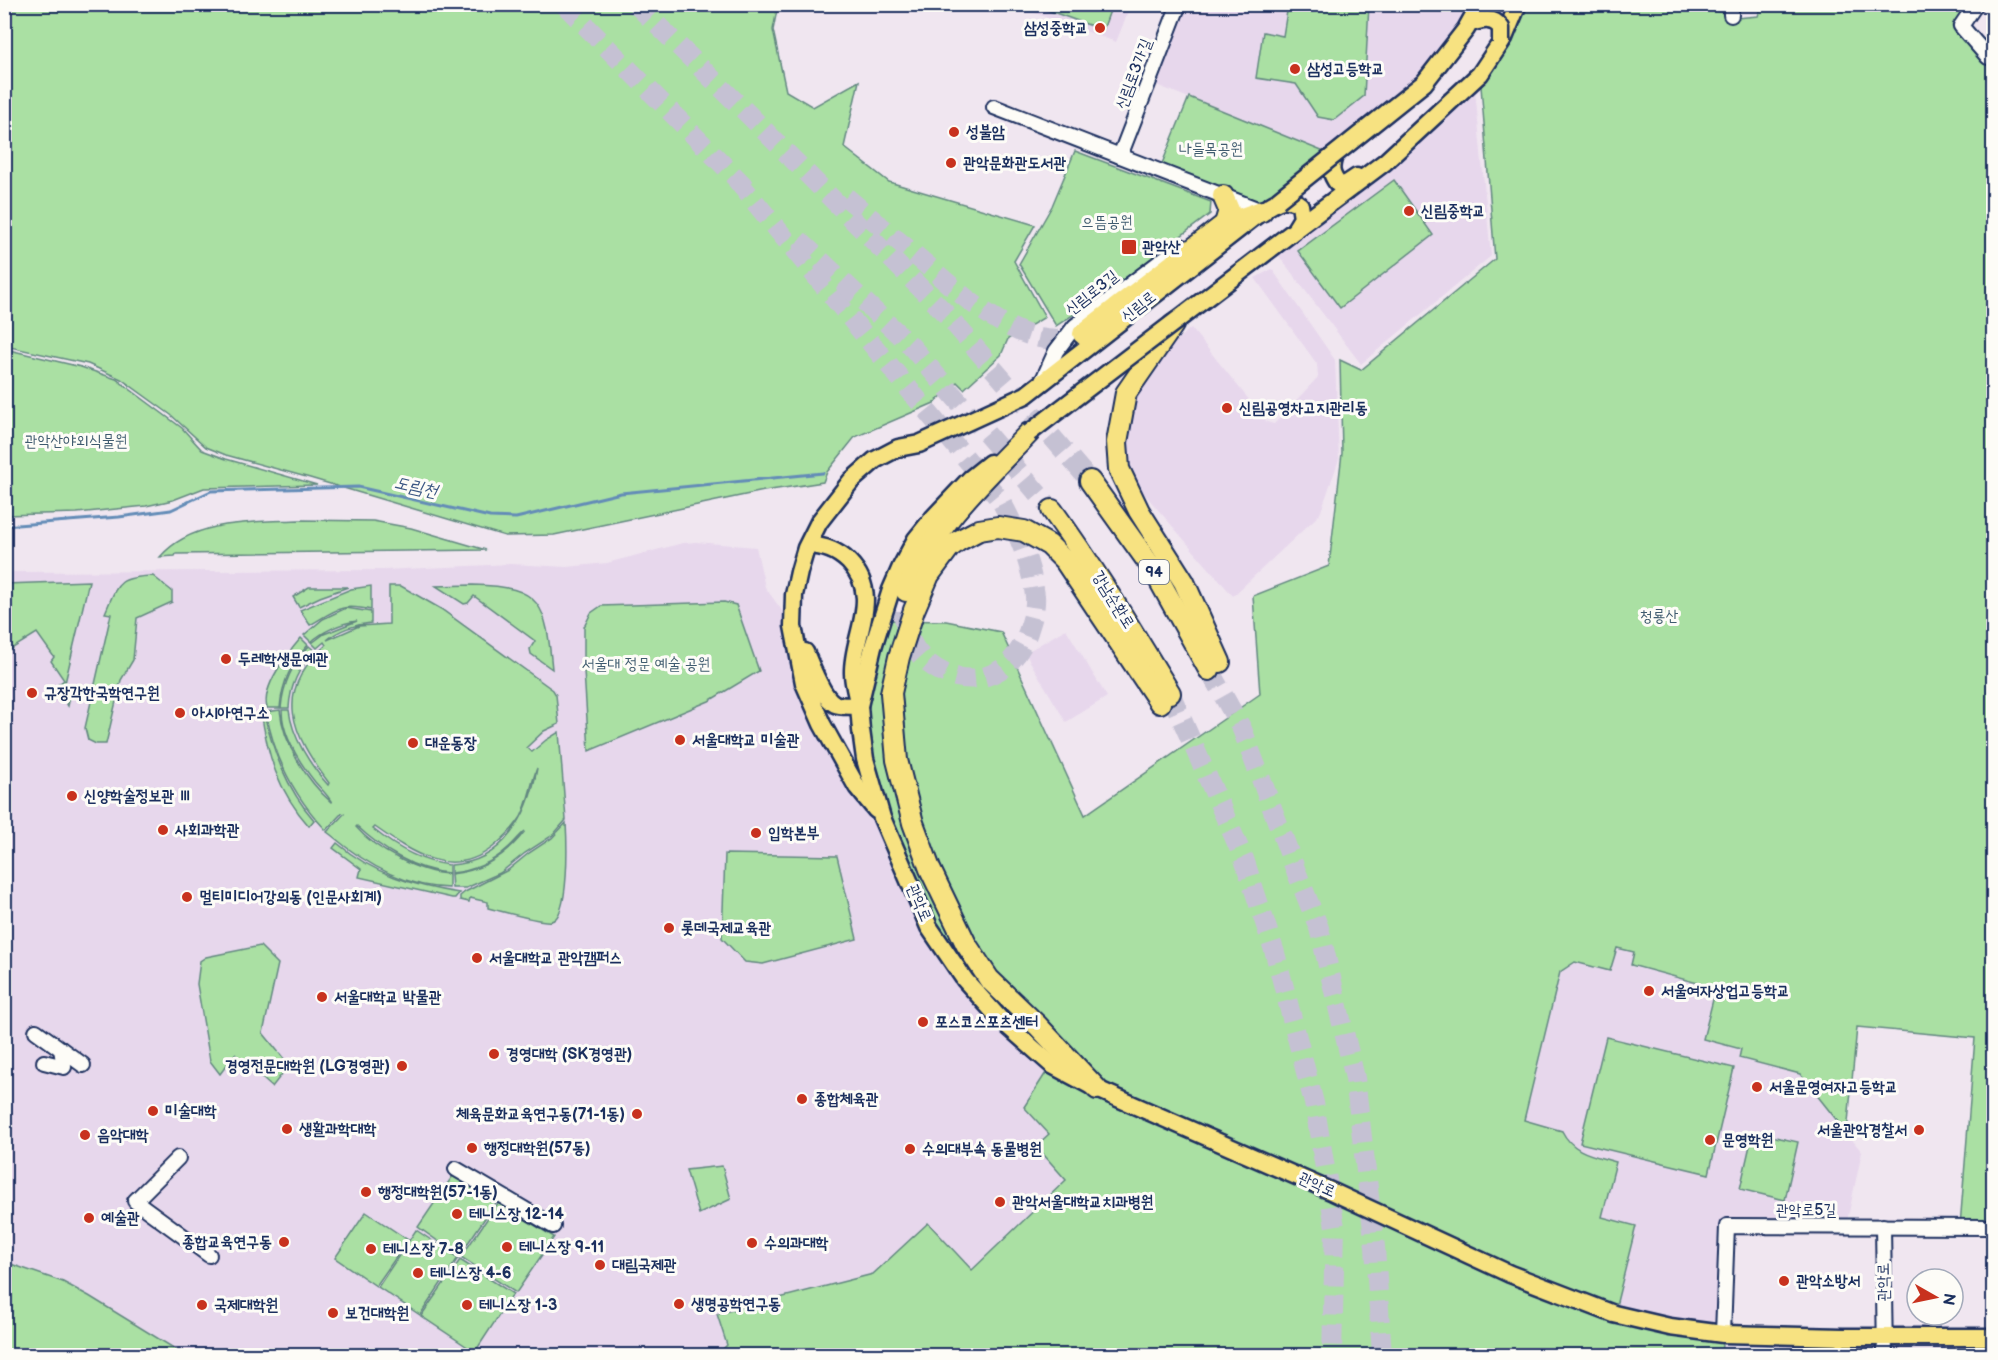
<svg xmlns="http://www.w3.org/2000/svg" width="1998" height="1360" font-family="'Balsamiq Sans','Poor Story',sans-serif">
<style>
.built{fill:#e7d7ec}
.green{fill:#aae0a3;stroke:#628880;stroke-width:1.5}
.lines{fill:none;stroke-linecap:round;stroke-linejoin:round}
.stream{stroke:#648cb7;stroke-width:3}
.highway-tunnel{stroke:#c5c1d3;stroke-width:20;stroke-dasharray:20 10;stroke-linecap:butt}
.minor-casing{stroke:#1b2f5e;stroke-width:18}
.major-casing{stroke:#1b2f5e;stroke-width:21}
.highway-casing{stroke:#1b2f5e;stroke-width:24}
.minor{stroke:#fdfcf7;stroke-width:14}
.major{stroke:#f7e281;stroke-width:16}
.highway{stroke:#f7e281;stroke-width:20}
.major-bridge-casing{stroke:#1b2f5e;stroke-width:21;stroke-linecap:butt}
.major-bridge{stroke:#f7e281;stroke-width:16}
.poi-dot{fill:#c8321e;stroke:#fdfcf7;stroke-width:2}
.labels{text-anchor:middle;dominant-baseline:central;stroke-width:6;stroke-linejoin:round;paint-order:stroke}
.shield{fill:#fdfcf7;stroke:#5f6c8c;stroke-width:1.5}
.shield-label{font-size:15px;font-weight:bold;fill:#1b2f5e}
.poi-label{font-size:16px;font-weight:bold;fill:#1b2f5e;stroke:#fdfcf7;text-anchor:start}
.street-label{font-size:16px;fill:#1b2f5e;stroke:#fdfcf7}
.park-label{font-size:16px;fill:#3f5b6f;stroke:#fdfcf7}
.water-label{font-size:18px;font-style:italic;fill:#3a5683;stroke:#fdfcf7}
</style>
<rect width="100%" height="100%" fill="#f0e6f0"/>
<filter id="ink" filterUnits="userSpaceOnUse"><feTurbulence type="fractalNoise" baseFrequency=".0167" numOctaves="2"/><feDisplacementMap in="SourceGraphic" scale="12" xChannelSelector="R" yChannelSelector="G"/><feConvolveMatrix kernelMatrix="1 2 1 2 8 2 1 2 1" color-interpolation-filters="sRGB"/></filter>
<g filter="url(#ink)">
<!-- built -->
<g class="built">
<path d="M1012,5H1131L1116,42Z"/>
<path d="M1179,5H1480L1446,57L1334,156L1149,82Z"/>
<path d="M1475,90L1491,256L1361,364L1276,252L1387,170Z"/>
<path d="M1272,269L1335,360L1339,459L1320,514L1233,596L1141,490L1130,465L1123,438L1124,420L1147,365L1191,328L1267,422L1274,424L1318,377L1317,364L1255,278Z"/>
<path d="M696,542L756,547L765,587L793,626L822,724L1052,1065L1050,1134L1037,1147L1066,1180L971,1270L928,1223L873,1274L718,1314L727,1346L716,1355H675L672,1352L668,1356L185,1355L89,1296L63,1282L5,1262L4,572L383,570L511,564L567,567L607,563L683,543Z"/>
<path d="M1066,629L1107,697L1066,722L1025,653Z"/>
<path d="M1617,947L1634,952L1631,966L1716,988L1741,1049L1739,1058L1799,1074L1862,1152L1846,1226H1727L1723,1334L1614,1314L1556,1205L1572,1146L1562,1131L1524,1121L1560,972L1575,962L1610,971Z"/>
</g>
<!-- green -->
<g class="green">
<path d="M5,4L778,5L773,30L786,91L813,107L859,81L844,147L889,182L1035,225L1014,261L1045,317L1008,339L1001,355L964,389L957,382L934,403L855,437L827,472L823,482L764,491L554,535L505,536L310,478L226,455L206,447L171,415L121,379L88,364L5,346Z"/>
<path d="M1033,5H1112L1103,30Z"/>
<path d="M1288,5H1369L1364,96L1334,120L1318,117L1296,84L1256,78L1263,32L1283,36Z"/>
<path d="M1518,5H1684L1705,8L1731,15L1736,18L1758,16L1762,5H1976L1961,26L1994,63L1993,1227L1960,1226L1975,1038L1857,1027L1847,1133L1800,1074L1739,1058L1741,1049L1703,1039L1716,988L1631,965L1634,952L1617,948L1610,971L1575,962L1560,972L1524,1120L1562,1131C1573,1153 1593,1155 1616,1162L1602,1217L1636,1226L1614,1314L1723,1334L1721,1355L716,1356L727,1345L717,1314L873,1274L928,1223L972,1270L1066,1180L1036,1146L1049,1134L1024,1107L1051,1065L965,980L882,818L861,730L881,620L946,621L1001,632L1085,815L1260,694L1253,596L1329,566L1342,453L1340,360L1361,370L1495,259L1480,74Z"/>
<path d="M1189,97L1334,156L1262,211L1159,171Z"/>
<path d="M1075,151L1211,202L1210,214L1093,302L1056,326L1019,264L1052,206Z"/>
<path d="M1394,180L1433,235L1340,308L1298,251Z"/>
<path d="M5,349L81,367L116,379L182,428L202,450L226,459L317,485L204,488L173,500L146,506L77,513L5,515Z"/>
<path d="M300,520L373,521L411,528L486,550L176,554L175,556L160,557C192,519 255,522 300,520Z"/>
<path d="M153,576L172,591V602L137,618L133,660L121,680L106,744H96L88,740L85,728L111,614L105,613C118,583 117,577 153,576Z"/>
<path d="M89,581L65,683L71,693L68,706L56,686L64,680L51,661L54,657L37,633L5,653V584Z"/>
<path d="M473,585C543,586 546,605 552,669L531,654L530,649L535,641L474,596L468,603L464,604L436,586Z"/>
<path d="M371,586V610C340,603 336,610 310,625L300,610L351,589Z"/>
<path d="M389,586H401L441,609L553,690L556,695L559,724L544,731L527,747L532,752L546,740L559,732L566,820L553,835L525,853L500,873L466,888H452L451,874C482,871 506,856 525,831C520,835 514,843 508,848C492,863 473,871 451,873V865C504,862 529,815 537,768C531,783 529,801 521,817C514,828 504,838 493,847C451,880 412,853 375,827L373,829C394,846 421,862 449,865V873C415,871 380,848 357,826L356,827C375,849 418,873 449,874V888C404,887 364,863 331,835L327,832L344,814L342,813L326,830L325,829C293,795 274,757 266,712L280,710C283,744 307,781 332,803C329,796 321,789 315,782C300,763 282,735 282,710H289C292,737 310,765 328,785L329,783C292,734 272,692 326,645L324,642L317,648L312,643L324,634L357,621C341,623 323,631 311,642L304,635L323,619L346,608L371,612V623C356,624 338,630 327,640L359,626L389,624Z"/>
<path d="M309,587H348L320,597L299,607L293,597Z"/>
<path d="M724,602L736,605L759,671L709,701L589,751L584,671V627L591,613L601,606Z"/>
<path d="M301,638L308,645C291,664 282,682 280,708H267C261,687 288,653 301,638Z"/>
<path d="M309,646L315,651C300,666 290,686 289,708H281C283,683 292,664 309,646Z"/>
<path d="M261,710H263C273,751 286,788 314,820L309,826C278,791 267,755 261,710Z"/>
<path d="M566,823C567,839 570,918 551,921C541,923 501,911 488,908V902L470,898L469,902L460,900V896L465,892L508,870L529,853L552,838Z"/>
<path d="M337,843C373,874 414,886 459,893L455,898H452L359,877L361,869L333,848Z"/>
<path d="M725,854L837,856L857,939L763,964L745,962L722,938Z"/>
<path d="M260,946L278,964L263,1033L289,1065L272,1087L235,1054L220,1074L210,1061L197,984L200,961L206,957Z"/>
<path d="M1606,1037L1734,1068L1709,1174L1580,1143Z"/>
<path d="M1753,1132L1798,1142L1785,1200L1740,1189Z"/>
<path d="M722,1166L731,1199L699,1214L686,1170Z"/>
<path d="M454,1174L496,1202L459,1256L418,1227Z"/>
<path d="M498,1203L554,1237L516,1293L461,1257Z"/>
<path d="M366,1212L408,1240L376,1286L335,1258Z"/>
<path d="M416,1230L458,1258L420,1315L378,1287Z"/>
<path d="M460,1260L513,1294L475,1352L421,1316Z"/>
<path d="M5,1262L63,1282L89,1296L185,1355H5Z"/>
</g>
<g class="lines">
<!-- stream -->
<path class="stream" d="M4,526L119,517L171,510L211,491L358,487L490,517L516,518L621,493L823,473"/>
<!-- highway-tunnel -->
<g class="highway-tunnel">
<path d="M564,4L746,188"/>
<path d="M636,4L748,114L947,315L1090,481"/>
<path d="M736,179L1001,501C1017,531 1031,562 1035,596C1036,608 1032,620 1028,632C997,719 886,672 906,591"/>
<path d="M846,197C871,218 896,239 921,260C959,292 1025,358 1080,335"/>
<path d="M799,240L910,345L1052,510"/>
<path d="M1209,670L1242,729L1296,871L1319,928L1355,1078L1375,1247L1382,1356"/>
<path d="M1170,693L1244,859L1275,953L1314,1103L1335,1227L1332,1356"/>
</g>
<defs>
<g id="minor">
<path d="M1976,4L1961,26L1988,57L1994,49"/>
<path d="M1731,15V4"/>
<path d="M994,107L1262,211"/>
<path d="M1120,156L1179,4"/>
<path d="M1042,382L1056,351L1075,326L1181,246"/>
<path d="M36,1031L83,1065"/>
<path d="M44,1062L64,1067L61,1049"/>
<path d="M178,1158L135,1201L209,1255"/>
<path d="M456,1169L553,1226"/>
<path d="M1883,1226L1885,1356"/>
<path d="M1723,1334L1727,1226L1994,1227"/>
</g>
<g id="major">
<path d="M1334,156C1330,168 1330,173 1338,184L1345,185L1357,177"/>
<path d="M1297,228L1385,162L1480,74L1504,38L1518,4"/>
<path d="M990,463L970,479L933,518L916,539L901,567L891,590L873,647L859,706L861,730L865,759L882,818L929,927L965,980L1001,1020L1052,1065L1097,1089L1333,1192L1510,1274L1614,1314L1670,1327L1723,1334L1843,1337H1994"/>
<path d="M805,652C811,665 822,698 835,704C842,707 852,705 859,706C857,695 853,684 853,673C852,635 883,597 849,562C837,550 824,546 808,545"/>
<path d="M876,810L857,787L822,724L804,683L793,626L794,595L799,572L806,548L819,522L851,481L875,460L898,448L919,444L1026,395L1262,211C1275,202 1286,194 1300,205L1302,218L1294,231"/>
</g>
<g id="highway">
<path d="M1223,196L1229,210L1225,224"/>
<path d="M1173,325L1126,393L1117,442L1119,469L1139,511L1184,582L1220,662"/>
<path d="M1083,334L1225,224L1262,211"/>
<path d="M1090,481L1153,569L1209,670"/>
<path d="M1052,510C1095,569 1132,631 1170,693"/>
<path d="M906,591C932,527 982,482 1029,433"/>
<path d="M1097,1089L1038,1026L989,979L966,944L930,869L913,823L897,760L891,693L899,657L914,610L929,575L949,548L958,541L979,530L998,527L1024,531L1049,545L1065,561L1160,703"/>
</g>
</defs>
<!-- minor casing -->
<use href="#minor" class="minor-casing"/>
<!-- major casing -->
<use href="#major" class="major-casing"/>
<!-- highway casing -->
<use href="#highway" class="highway-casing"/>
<!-- minor -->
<use href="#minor" class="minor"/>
<!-- major -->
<use href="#major" class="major"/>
<!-- highway -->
<use href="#highway" class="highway"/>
<defs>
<g id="major-bridge">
<path d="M1470,23C1481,20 1494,16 1501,28V43"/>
<path d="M1278,200L1424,83L1466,29L1480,4"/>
<path d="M1029,433L1294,231"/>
</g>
</defs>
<!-- major-bridge casing -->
<use href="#major-bridge" class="major-bridge-casing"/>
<!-- major-bridge -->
<use href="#major-bridge" class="major-bridge"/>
</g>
</g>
<!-- markers -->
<g class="poi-dot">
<circle cx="1100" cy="28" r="6"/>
<circle cx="1295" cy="69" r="6"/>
<circle cx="954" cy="132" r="6"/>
<circle cx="951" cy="163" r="6"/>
<circle cx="1409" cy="211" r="6"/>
<rect x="1121" y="239" width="16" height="16" rx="3"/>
<circle cx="1227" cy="408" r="6"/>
<circle cx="226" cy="659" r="6"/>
<circle cx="32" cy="693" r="6"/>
<circle cx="180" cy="713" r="6"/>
<circle cx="680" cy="740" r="6"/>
<circle cx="413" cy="743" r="6"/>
<circle cx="72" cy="796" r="6"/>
<circle cx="163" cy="830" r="6"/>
<circle cx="756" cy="833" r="6"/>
<circle cx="187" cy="897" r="6"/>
<circle cx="669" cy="928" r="6"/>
<circle cx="477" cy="958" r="6"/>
<circle cx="1649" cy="991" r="6"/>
<circle cx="322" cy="997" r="6"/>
<circle cx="923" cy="1022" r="6"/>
<circle cx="494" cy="1054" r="6"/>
<circle cx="402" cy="1066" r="6"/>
<circle cx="1757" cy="1087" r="6"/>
<circle cx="802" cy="1099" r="6"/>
<circle cx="153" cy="1111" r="6"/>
<circle cx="637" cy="1114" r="6"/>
<circle cx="287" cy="1129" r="6"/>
<circle cx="1919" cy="1130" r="6"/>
<circle cx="85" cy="1135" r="6"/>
<circle cx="1710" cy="1140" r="6"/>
<circle cx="472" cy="1148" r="6"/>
<circle cx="910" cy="1149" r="6"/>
<circle cx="366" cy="1192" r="6"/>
<circle cx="1000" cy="1202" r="6"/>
<circle cx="457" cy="1214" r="6"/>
<circle cx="89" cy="1218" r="6"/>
<circle cx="284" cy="1242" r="6"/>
<circle cx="752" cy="1243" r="6"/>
<circle cx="507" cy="1247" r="6"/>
<circle cx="371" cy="1249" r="6"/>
<circle cx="600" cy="1265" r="6"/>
<circle cx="418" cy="1273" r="6"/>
<circle cx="1784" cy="1281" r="6"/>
<circle cx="679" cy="1304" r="6"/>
<circle cx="202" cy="1305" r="6"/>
<circle cx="467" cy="1305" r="6"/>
<circle cx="333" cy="1313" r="6"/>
</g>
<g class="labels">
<!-- shield labels -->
<rect class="shield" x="1139" y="560" width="30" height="24" rx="4.5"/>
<g class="shield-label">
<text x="1154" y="572">94</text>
</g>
<!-- poi labels -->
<g class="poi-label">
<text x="1088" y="28" text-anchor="end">삼성중학교</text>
<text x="1307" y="69">삼성고등학교</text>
<text x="966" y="132">성불암</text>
<text x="963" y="163">관악문화관도서관</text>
<text x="1421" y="211">신림중학교</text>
<text x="1142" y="247">관악산</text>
<text x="1239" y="408">신림공영차고지관리동</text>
<text x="238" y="659">두레학생문예관</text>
<text x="44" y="693">규장각한국학연구원</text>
<text x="192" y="713">아시아연구소</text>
<text x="692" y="740">서울대학교 미술관</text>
<text x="425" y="743">대운동장</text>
<text x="84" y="796">신양학술정보관 Ⅲ</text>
<text x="175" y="830">사회과학관</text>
<text x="768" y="833">입학본부</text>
<text x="199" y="897">멀티미디어강의동 (인문사회계)</text>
<text x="681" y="928">롯데국제교육관</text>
<text x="489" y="958">서울대학교 관악캠퍼스</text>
<text x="1661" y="991">서울여자상업고등학교</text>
<text x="334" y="997">서울대학교 박물관</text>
<text x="935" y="1022">포스코스포츠센터</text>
<text x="506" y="1054">경영대학 (SK경영관)</text>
<text x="390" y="1066" text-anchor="end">경영전문대학원 (LG경영관)</text>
<text x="1769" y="1087">서울문영여자고등학교</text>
<text x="814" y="1099">종합체육관</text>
<text x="165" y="1111">미술대학</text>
<text x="625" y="1114" text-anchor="end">체육문화교육연구동(71-1동)</text>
<text x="299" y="1129">생활과학대학</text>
<text x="1907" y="1130" text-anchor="end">서울관악경찰서</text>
<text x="97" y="1135">음악대학</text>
<text x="1722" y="1140">문영학원</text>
<text x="484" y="1148">행정대학원(57동)</text>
<text x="922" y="1149">수의대부속 동물병원</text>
<text x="378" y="1192">행정대학원(57-1동)</text>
<text x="1012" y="1202">관악서울대학교치과병원</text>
<text x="469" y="1214">테니스장 12-14</text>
<text x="101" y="1218">예술관</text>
<text x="272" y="1242" text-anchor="end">종합교육연구동</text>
<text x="764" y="1243">수의과대학</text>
<text x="519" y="1247">테니스장 9-11</text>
<text x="383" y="1249">테니스장 7-8</text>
<text x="612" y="1265">대림국제관</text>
<text x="430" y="1273">테니스장 4-6</text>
<text x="1796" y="1281">관악소방서</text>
<text x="691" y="1304">생명공학연구동</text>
<text x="214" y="1305">국제대학원</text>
<text x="479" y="1305">테니스장 1-3</text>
<text x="345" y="1313">보건대학원</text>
</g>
<!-- street labels -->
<g class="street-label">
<text transform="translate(1134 74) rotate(-69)">신림로3가길</text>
<text transform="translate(1092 293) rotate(-38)">신림로3길</text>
<text transform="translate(1139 307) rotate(-38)">신림로</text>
<text transform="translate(1113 600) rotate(58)">강남순환로</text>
<text transform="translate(919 903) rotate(67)">관악로</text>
<text transform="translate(1317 1185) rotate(24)">관악로</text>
<text x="1806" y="1210">관악로5길</text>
<text transform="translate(1884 1282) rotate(-91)">관악로</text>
</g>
<!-- park labels -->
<g class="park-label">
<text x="1211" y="149">나들목공원</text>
<text x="1107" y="222">으뜸공원</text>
<text x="76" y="441">관악산야외식물원</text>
<text x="1659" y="616">청룡산</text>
<text x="646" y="664">서울대 정문 예술 공원</text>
</g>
<!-- water labels -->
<g class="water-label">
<text transform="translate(416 487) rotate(13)">도림천</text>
</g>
</g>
<!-- margin -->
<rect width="1998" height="1360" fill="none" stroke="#fdfcf7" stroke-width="24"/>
<rect x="12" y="12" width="1974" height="1336" fill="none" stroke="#1b2f5e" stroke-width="2" filter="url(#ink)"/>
<!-- north arrow -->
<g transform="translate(1935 1297) rotate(99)"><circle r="28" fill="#fdfcf7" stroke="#a3aaba" stroke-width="1.5"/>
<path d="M0-4.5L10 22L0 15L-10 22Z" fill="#c8321e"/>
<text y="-9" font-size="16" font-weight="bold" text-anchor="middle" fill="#1b2f5e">N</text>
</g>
</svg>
